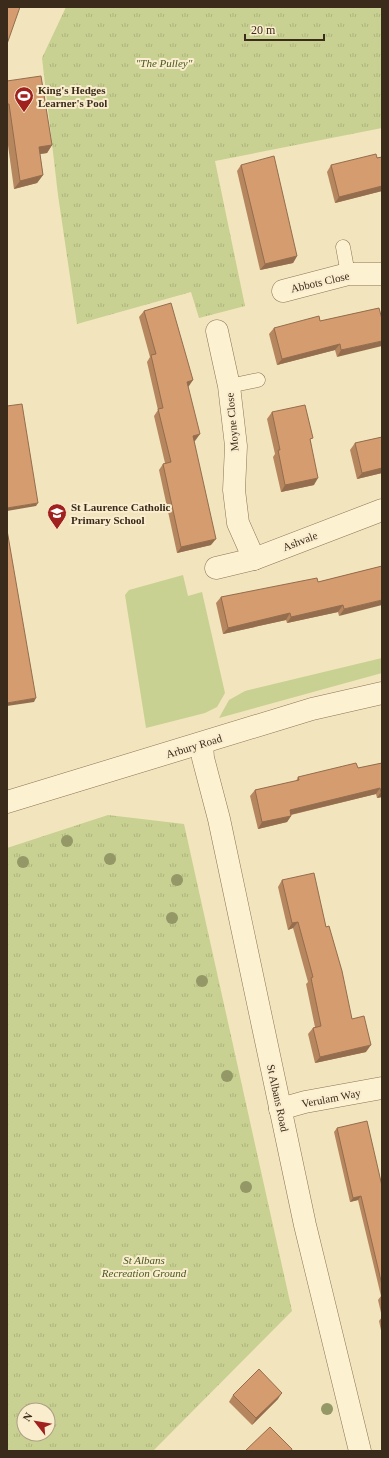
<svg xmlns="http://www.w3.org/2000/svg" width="389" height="1458" font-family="'Times New Roman',serif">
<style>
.green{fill:#c8d191}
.park{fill:url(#park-tufts);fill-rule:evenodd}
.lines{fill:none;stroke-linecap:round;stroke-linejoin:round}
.service-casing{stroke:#8c7455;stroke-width:15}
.minor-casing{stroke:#8c7455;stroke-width:23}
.tertiary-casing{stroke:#8c7455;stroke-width:23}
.service{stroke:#fcf1d1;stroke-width:14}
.minor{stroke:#fcf1d1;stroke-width:22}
.tertiary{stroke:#fcf1d1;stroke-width:22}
.tree{fill:#949766}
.wall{fill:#b6865f}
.shaded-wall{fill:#946d4e}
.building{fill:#d49c6f;stroke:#946d4e}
.labels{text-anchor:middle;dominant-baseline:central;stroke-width:4;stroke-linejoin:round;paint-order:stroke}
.park-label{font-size:11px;font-style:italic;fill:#48581f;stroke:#f9edce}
.poi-label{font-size:11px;font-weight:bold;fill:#3a2b1b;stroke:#f9edce;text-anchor:start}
.street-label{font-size:11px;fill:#3a2b1b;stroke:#f9edce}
</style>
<defs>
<pattern id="park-tufts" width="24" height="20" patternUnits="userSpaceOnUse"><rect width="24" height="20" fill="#c8d191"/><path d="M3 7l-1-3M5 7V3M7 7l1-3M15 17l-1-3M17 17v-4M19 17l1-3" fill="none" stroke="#adb47c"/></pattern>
</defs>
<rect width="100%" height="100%" fill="#f2e4bd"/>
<!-- green -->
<g class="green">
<path d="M183,575L188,596L202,592L225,693L217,707L205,713L146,728L125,595L129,590Z"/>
<path d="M382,658V673L219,718L229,700L245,691Z"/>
</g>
<!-- park -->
<g class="park">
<path d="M66,7H382V128L215,161L245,306L199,318L191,292L77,324L58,195L42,58Z"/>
<path d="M108,815L184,824L292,1311L153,1451H7V848ZM24,1410H48V1434H24Z"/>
</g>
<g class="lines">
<defs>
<g id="service">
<path d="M343,247L348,274"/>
<path d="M229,386L258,380"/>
</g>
<g id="minor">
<path d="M283,291L348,274H382"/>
<path d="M217,331L229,386L236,446L234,490L238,523L254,559"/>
<path d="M216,568L254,559L382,510"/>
<path d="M202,744L203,758L219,819L305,1225L360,1451"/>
<path d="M280,1109L305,1102L382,1088"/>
</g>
<path id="tertiary" d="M7,802L312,709L382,693"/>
</defs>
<!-- service casing -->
<use href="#service" class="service-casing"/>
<!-- minor casing -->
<use href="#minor" class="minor-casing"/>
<!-- tertiary casing -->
<use href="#tertiary" class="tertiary-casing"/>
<!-- service -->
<use href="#service" class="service"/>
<!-- minor -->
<use href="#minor" class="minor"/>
<!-- tertiary -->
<use href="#tertiary" class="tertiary"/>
</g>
<!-- trees -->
<g class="tree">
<circle cx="67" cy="841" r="6"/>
<circle cx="110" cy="859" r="6"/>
<circle cx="23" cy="862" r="6"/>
<circle cx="177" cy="880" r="6"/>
<circle cx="172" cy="918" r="6"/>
<circle cx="202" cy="981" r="6"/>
<circle cx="227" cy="1076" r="6"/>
<circle cx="246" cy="1187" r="6"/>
<circle cx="327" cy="1409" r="6"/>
</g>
<!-- wall -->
<g class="wall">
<path d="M7,81L52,145L47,153L40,154L43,175L37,183L14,189L7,138Z"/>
<path d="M382,157V191L335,203L327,172L331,165Z"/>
<path d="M241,165L297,256L293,263L260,270L237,171Z"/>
<path d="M379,308L337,357L335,350L277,365L269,334L274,328L320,321Z"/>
<path d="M144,311L189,386L188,387L195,441H194L211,545L177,553L159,470L163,464L165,463L154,416L158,410L147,362L150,357L139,317Z"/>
<path d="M272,412L311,442L314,485L281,492L273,457L275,454L267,419Z"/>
<path d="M382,437V473L357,479L350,450L355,443Z"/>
<path d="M382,566L339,616L338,612L287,623L286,620L223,634L216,603L221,597L318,582Z"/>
<path d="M382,763V797L377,798L376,794L291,815V816L287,822L258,829L250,796L255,790L296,781L298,777L358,768Z"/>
<path d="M282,880L326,927L352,1019L366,1052L315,1063L308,1034L313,1028L315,1027L306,984L308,982L293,928L288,930L278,887Z"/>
<path d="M337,1128L382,1186V1335L379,1321L382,1317L378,1300L381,1296L358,1200L350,1202L334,1132Z"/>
<path d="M233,1395L278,1399L252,1425L229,1402Z"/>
</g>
<!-- shaded-wall -->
<g class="shaded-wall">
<path d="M52,145L47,153L33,155L39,147Z"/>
<path d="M43,175L37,183L14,189L20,181Z"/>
<path d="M382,186V191L335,203L339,197Z"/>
<path d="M297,256L293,263L260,270L265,264Z"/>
<path d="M382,341V346L337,357L341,350Z"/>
<path d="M340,344L335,350L277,365L282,359Z"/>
<path d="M193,380L189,386L183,388L187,382Z"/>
<path d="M200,434L195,441L188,443L193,436Z"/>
<path d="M382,468V473L357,479L362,473Z"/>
<path d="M318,478L314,485L281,492L285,485Z"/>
<path d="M38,503L36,506L7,511V508Z"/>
<path d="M216,539L211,545L177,553L181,547Z"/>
<path d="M382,600V605L339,616L344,609Z"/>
<path d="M343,605L338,612L287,623L291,617Z"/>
<path d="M290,613L286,620L223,634L228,628Z"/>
<path d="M36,698L34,702L7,706V703Z"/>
<path d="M380,788L376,794L285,816L290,810Z"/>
<path d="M382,791V797L377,798L381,792Z"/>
<path d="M291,816L287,822L258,829L262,822Z"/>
<path d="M298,922L293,928L288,930L292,923Z"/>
<path d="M371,1045L366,1052L315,1063L320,1057Z"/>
<path d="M361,1196L358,1200L350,1202L353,1198Z"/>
<path d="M282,1393L278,1399L252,1425L256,1418Z"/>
</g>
<!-- building -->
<g class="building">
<path d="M7,7H20L7,44Z"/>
<path d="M41,76L52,145L39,147L43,175L20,181L9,104H7V81Z"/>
<path d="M376,154L377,158L382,157V186L339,197L331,165Z"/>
<path d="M274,156L297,256L265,264L241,165Z"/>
<path d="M171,303L193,380L187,382L200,434L193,436L216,539L181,547L163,464L171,462L158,409L163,408L151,355L156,354L144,311Z"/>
<path d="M379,308L382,319V318V341L341,350L340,344L282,359L274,328L319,316L320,321Z"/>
<path d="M22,404L38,503L7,508V406Z"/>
<path d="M305,405L313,438L310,439L318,478L285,485L278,450H280L272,412Z"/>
<path d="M382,437V468L362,473L355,443Z"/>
<path d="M7,530L36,698L7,703Z"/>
<path d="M382,566V600L344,609L343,605L291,617L290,613L228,628L221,597L317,578L318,582Z"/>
<path d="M356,763L358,768L382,763V791L381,792L380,788L290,810L291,816L262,822L255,790L299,780L298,777Z"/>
<path d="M314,873L326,927L329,926L342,971L352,1019L364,1016L371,1045L320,1057L313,1028L321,1026L311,978L313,977L298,922L292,923L282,880Z"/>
<path d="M367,1121L382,1186V1285L361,1196L353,1198L337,1128Z"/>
<path d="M259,1369L282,1393L256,1418L233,1395Z"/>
<path d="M270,1427L292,1449L291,1451H245Z"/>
</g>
<!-- icons -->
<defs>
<symbol id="stadium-pin" viewBox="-11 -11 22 30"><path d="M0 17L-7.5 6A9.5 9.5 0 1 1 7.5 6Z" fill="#a1211f" stroke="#f9edce"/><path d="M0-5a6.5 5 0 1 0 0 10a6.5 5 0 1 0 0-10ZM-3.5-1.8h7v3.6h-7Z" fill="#fff"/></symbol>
<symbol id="school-pin" viewBox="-11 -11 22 30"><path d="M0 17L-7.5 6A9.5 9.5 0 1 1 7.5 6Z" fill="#a1211f" stroke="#f9edce"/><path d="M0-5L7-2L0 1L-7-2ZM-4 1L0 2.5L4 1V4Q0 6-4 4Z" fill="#fff"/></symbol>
</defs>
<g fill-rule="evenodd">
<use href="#stadium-pin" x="13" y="85" width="22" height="30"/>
<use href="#school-pin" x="46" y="502" width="22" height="30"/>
</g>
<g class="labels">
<!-- park labels -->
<g class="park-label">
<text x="164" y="63">"The Pulley"</text>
<text x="144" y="1260">St Albans<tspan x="144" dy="13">Recreation Ground</tspan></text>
</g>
<!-- poi labels -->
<g class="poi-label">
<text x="38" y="90">King's Hedges<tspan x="38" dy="13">Learner's Pool</tspan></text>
<text x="71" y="507">St Laurence Catholic<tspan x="71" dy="13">Primary School</tspan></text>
</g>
<!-- street labels -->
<g class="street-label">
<text transform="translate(320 282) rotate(-13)">Abbots Close</text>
<text transform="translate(232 422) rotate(-95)">Moyne Close</text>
<text transform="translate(300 541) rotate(-21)">Ashvale</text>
<text transform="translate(194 746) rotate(-17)">Arbury Road</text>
<text transform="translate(278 1098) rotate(78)">St Albans Road</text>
<text transform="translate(331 1098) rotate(-11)">Verulam Way</text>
</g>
</g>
<!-- border -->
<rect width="389" height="1458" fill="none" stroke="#3a2b1b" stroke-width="16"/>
<!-- north arrow -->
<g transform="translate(36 1422) rotate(301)"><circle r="19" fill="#f9edce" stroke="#ad9f86"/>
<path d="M0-3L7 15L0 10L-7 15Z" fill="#a1211f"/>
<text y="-6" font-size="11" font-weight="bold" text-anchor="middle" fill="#3a2b1b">N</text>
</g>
<!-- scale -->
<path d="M245 34v6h79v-6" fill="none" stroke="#3a2b1b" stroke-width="2"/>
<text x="251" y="34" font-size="12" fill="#3a2b1b" stroke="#f9edce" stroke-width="3" paint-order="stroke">20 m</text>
</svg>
